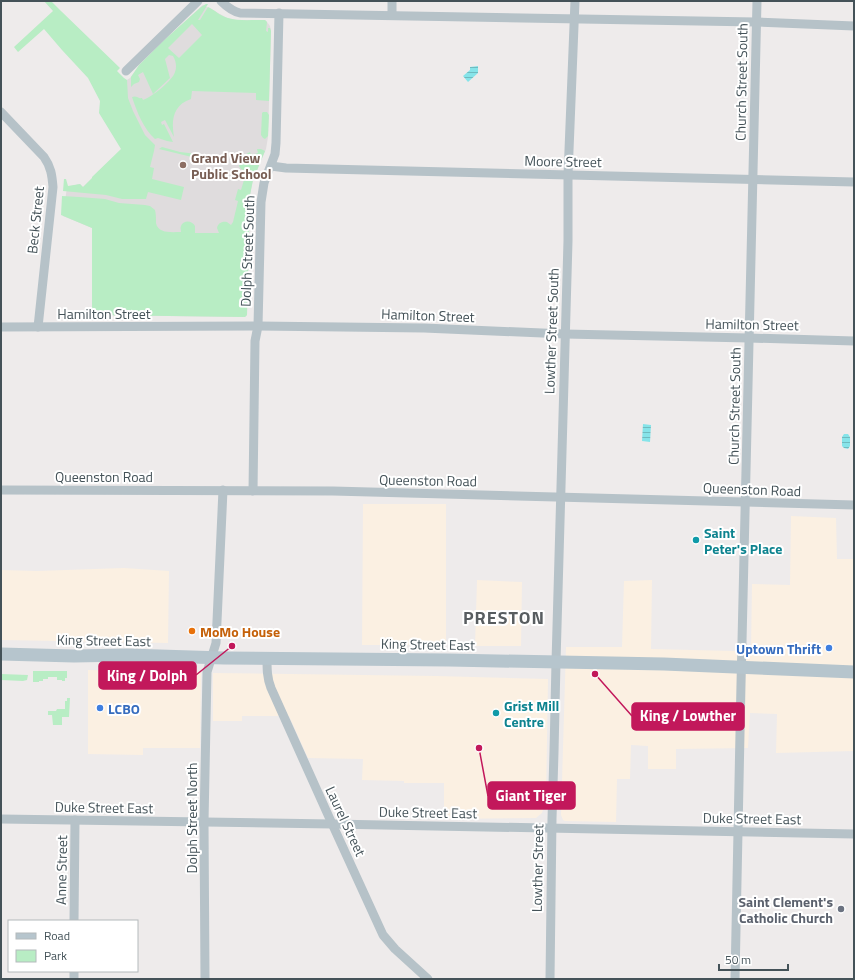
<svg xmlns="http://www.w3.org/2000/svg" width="855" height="980" font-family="'Titillium Web',sans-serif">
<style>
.commercial{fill:#fbf0e2}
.education{fill:#dfdcdd}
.green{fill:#b8edc4;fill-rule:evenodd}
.water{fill:url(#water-rules)}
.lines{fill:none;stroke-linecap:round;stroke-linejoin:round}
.street{stroke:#b6c2c8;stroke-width:9}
.secondary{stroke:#b6c5cd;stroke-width:13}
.education-dot{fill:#8d6e63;stroke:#fff;stroke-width:1.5}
.culture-dot{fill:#0f9aa8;stroke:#fff;stroke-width:1.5}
.food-dot{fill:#e8710a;stroke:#fff;stroke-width:1.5}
.shop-dot{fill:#3f7fe0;stroke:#fff;stroke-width:1.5}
.worship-dot{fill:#6b7280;stroke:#fff;stroke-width:1.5}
.labels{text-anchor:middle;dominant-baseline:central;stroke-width:4;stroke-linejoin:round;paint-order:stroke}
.street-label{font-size:14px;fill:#445258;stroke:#fff}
.education-label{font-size:14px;font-weight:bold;fill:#785e54;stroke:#fff;text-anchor:start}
.culture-label{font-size:14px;font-weight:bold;fill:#0d838f;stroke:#fff;text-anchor:start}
.food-label{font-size:14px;font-weight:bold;fill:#c56008;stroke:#fff;text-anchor:start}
.shop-label{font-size:14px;font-weight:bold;fill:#366cbe;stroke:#fff;text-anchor:end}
.worship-label{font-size:14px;font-weight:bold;fill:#5b616d;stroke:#fff;text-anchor:end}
.district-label{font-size:18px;font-weight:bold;letter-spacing:1px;fill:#585d60;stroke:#fff}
.leader{fill:none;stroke:#c2185b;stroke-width:1.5}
.callout-dot{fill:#c2185b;stroke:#fff;stroke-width:1.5}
.callout{fill:#c2185b;stroke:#c2185b;stroke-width:1.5}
.callout-label{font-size:15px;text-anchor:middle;font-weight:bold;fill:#fff}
</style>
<defs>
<pattern id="water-rules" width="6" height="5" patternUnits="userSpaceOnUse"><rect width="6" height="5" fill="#86e4e9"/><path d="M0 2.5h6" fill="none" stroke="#6fbbc0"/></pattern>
</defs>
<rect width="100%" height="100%" fill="#eeebeb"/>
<!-- commercial -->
<g class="commercial">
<path d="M363,504H446V645H362Z"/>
<path d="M791,516L836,518L837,559H854V751L776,753L777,714L750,713L748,748L676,749V769H648V746L631,745L630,779H617L616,822L565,821L563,820L561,815L566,647H622L624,581L652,580L651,649L734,651L751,650L752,584L790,585Z"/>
<path d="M124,568L169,571L168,643L1,640V570L37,571Z"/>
<path d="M477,580L522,582L521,646H475Z"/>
<path d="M88,670L201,672L200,748H143V755L88,754Z"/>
<path d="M213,673L436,676L548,679L546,800L542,813L536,818L444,819V783H404V781L362,780L363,759L308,758L289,716H242V721H213Z"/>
</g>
<!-- education -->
<path class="education" d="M203,5L215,11L218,13L227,18L233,20H265L267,22L270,26L271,31L268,137L266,149L253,180L250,195L247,315L245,317L92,315V228L63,216L67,187L80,184L83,187L142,130L119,85L130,78L136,70L161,43Z"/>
<!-- green -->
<g class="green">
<path d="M44,1H51L61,11L120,68L117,71L124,78L127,80L128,98L133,111L145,135L155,145L154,151L150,167L154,168L152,179L184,187L181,200L148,192L146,199H122L106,195L63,191L64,179H66L68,186L80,184L83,187L92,178V177L121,149L99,113L100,101L88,78L62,50L44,29L18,52L14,47L53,11Z"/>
<path d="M206,4H208L198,20H200L208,7C215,10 220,16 228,18C237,21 250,20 260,20H265L267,22L266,31L268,32V28H270L271,31L269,101L256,100V93L192,91L191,99C173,105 171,120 174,137L165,120L161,122L162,125L164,124L173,142L167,141L158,138L155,139C143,128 137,112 132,97C137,95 138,99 142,98L143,100C152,97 173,80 175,72C177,67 176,61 173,56L169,55L165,59L170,78L153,94L143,72L138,75L140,79L139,82L134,84L131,87V77L139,65L161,43L201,7ZM192,24L202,35L179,58L168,48Z"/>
<path d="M263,112H267L269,115L268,136L265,139L263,138L261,135L262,113Z"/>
<path d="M162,147L180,152L197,154L200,156L199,163L196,162V158L159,149Z"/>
<path d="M257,149H261L265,151L253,180L250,195L247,315L245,317L92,315V228L61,215L62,196L79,197L105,199L119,203L145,205L150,206L155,210C156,214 156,218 156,223C158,234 172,232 181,232C181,230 180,228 181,226C183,220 192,220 195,226C195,227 195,232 195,233H219L217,228C218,223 222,221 227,222L231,225L233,222L238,201L235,200L238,189L241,190L246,173L245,171L241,169L239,166C241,159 243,155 250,152L251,155L258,153Z"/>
<path d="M33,671H67V678H65V681H62V680H57V677H48V679H43V681H39V682H33Z"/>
<path d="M1,674L28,675L27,680L23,681L1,680Z"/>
<path d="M67,698H70L69,717H62V725H53L52,715H48V711H56L57,709H65V701H67Z"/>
</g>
<!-- water -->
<g class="water">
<path d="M478,66V73L468,82L463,76L470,70V67Z"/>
<path d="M643,424L651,425L650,442L642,441Z"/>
<path d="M844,434H848L850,437V446L848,449L844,448L842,446V437Z"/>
</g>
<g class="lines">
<!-- street -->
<g class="street">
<path d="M221,1C227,7 232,11 240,13L756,22L854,26"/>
<path d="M392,15V1"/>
<path d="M126,71L198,1"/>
<path d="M1,112L44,157C51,167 52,175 53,187L38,327"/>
<path d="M271,166L286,168C475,174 665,176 854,182"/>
<path d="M1,327L258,326L424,328L565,334L749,338L854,341"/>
<path d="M1,490L333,491L854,505"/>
<path d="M253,491L255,341L258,326L261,202L264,183L275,154L276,143L279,13"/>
<path d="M267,658C267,669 267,678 271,688L329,817L383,935L395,949L428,979"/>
<path d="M1,819L332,824L854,834"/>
<path d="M74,921L75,820"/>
<path d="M74,979V971"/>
<path d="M205,979L204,822L207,672L216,643L223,490"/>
<path d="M550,979L552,819L554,752L556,662L568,241V175L575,1"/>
<path d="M735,979L741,684L757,1"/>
</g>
<!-- secondary -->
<path class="secondary" d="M1,654L74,656L127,655L224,658L449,660L664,664L854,672"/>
</g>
<!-- markers -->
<circle class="education-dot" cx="183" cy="165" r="4"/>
<g class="culture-dot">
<circle cx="696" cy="540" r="4"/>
<circle cx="496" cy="713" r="4"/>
</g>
<circle class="food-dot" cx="192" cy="631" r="4"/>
<g class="shop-dot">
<circle cx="829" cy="648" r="4"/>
<circle cx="100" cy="708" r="4"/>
</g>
<circle class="worship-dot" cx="841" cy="909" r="4"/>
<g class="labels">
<!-- street labels -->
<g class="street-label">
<text transform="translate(741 82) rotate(-89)">Church Street South</text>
<text transform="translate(563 161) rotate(1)">Moore Street</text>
<text transform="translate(35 220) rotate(-84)">Beck Street</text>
<text transform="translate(247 251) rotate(-88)">Dolph Street South</text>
<text x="104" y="313">Hamilton Street</text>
<text transform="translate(428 315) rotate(2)">Hamilton Street</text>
<text transform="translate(752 324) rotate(1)">Hamilton Street</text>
<text transform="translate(551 331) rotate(-88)">Lowther Street South</text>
<text transform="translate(734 406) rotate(-89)">Church Street South</text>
<text x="104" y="476">Queenston Road</text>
<text transform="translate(428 480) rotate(1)">Queenston Road</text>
<text transform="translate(752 489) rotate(2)">Queenston Road</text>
<text transform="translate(104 640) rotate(1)">King Street East</text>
<text transform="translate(428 644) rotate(1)">King Street East</text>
<text transform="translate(104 807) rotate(1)">Duke Street East</text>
<text transform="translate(428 812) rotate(1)">Duke Street East</text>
<text transform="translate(191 818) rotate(-90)">Dolph Street North</text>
<text transform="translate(752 818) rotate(1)">Duke Street East</text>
<text transform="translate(346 821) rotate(65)">Laurel Street</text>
<text transform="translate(537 868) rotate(-89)">Lowther Street</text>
<text transform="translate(61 870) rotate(-89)">Anne Street</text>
</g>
<!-- education labels -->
<g class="education-label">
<text x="191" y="157">Grand View<tspan x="191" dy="16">Public School</tspan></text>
</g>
<!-- culture labels -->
<g class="culture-label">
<text x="704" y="532">Saint<tspan x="704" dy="16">Peter's Place</tspan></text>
<text x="504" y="705">Grist Mill<tspan x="504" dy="16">Centre</tspan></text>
</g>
<!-- food labels -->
<g class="food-label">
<text x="200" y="631">MoMo House</text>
</g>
<!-- shop labels -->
<g class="shop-label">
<text x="821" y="648">Uptown Thrift</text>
<text x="108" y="708" text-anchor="start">LCBO</text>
</g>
<!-- worship labels -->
<g class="worship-label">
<text x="833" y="901">Saint Clement's<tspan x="833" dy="16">Catholic Church</tspan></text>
</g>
<!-- district labels -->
<g class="district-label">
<text x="504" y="617">PRESTON</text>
</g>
</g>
<!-- callouts -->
<path class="leader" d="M232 646L196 675M595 674L632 716M479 748L488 796"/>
<g class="callout-dot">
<circle cx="232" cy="646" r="4"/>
<circle cx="595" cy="674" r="4"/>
<circle cx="479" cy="748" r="4"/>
</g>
<g class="callout">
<rect x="99" y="662" width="97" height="27" rx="4"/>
<rect x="632" y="703" width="112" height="27" rx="4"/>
<rect x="488" y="782" width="87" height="27" rx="4"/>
</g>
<g class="callout-label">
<text x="147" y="681">King / Dolph</text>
<text x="688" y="721">King / Lowther</text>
<text x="531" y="801">Giant Tiger</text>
</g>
<!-- border -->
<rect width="855" height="980" fill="none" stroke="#445258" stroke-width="4"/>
<!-- legend -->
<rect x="8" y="920" width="130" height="52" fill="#ffffff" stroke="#b4babc"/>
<rect x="16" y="933" width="20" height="6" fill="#b6c5cd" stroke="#b4babc"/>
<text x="44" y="940" font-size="12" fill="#445258">Road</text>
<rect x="16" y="950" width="20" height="12" fill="#b8edc4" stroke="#b4babc"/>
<text x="44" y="960" font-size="12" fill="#445258">Park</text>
<!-- scale -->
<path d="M719 964v6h69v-6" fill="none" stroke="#445258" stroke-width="2"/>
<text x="725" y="964" font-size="12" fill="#445258" stroke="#ffffff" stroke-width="3" paint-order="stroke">50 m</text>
</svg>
